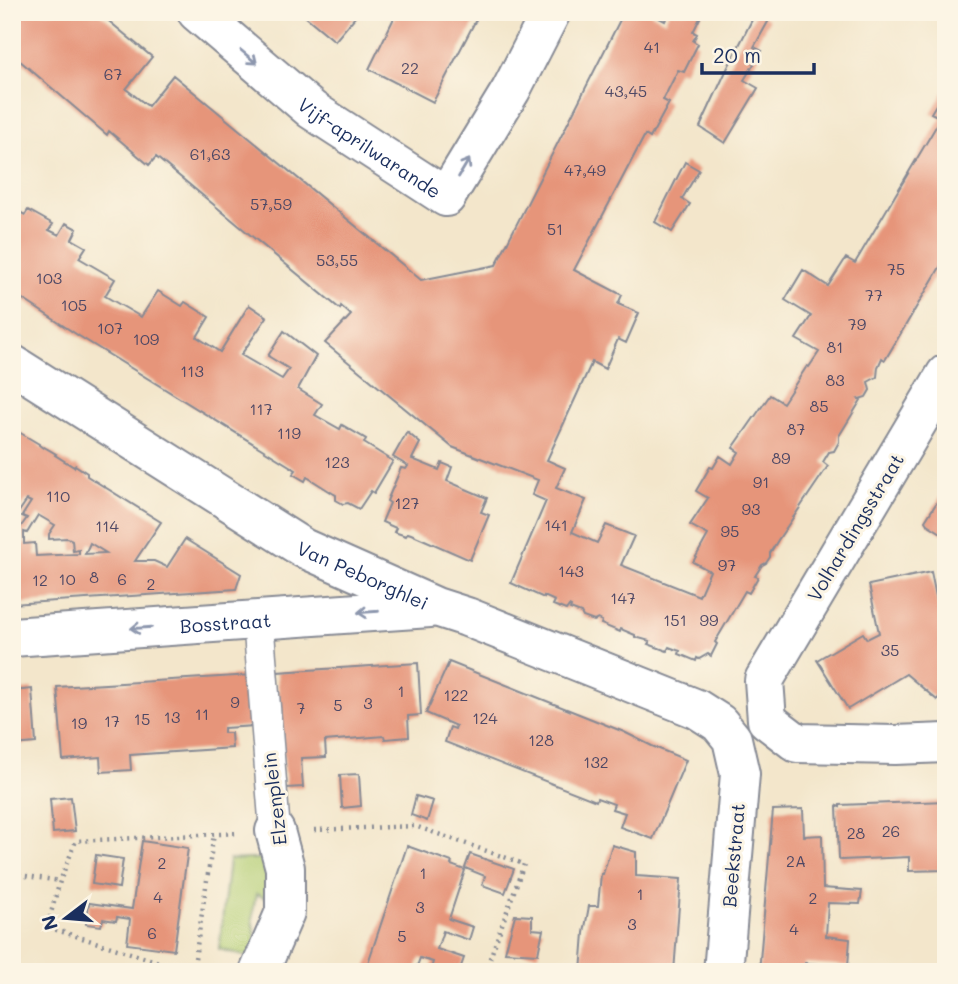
<svg xmlns="http://www.w3.org/2000/svg" width="958" height="984" font-family="Mali,sans-serif">
<style>
.green{fill:#b2cd73;stroke:#667e68;stroke-width:2}
.building{fill:#e6957a;fill-rule:evenodd}
.lines{fill:none;stroke-linecap:round;stroke-linejoin:round}
.pedestrian-casing{stroke:#878a94;stroke-width:33}
.minor-casing{stroke:#878a94;stroke-width:42}
.path{stroke:#878a94;stroke-width:4.5;stroke-dasharray:2 5;stroke-linecap:butt}
.pedestrian{stroke:#fff;stroke-width:30}
.minor{stroke:#fff;stroke-width:38}
.oneway{stroke:#8d97ae}
.labels{text-anchor:middle;dominant-baseline:central;stroke-width:6;stroke-linejoin:round;paint-order:stroke}
.number-label{font-size:16px;fill:#4e4865}
.street-label{font-size:19px;fill:#1b2f5e;stroke:#fcf5e5}
</style>
<rect width="100%" height="100%" fill="#fcf5e5"/>
<filter id="ink" filterUnits="userSpaceOnUse"><feTurbulence type="fractalNoise" baseFrequency=".0143" numOctaves="2"/><feDisplacementMap in="SourceGraphic" scale="14" xChannelSelector="R" yChannelSelector="G"/><feConvolveMatrix kernelMatrix="1 2 1 2 8 2 1 2 1" color-interpolation-filters="sRGB"/></filter>
<filter id="wash" filterUnits="userSpaceOnUse"><feTurbulence type="fractalNoise" baseFrequency=".00686" numOctaves="4" result="noise"/><feDisplacementMap in="SourceGraphic" scale="28" xChannelSelector="R" yChannelSelector="G"/><feGaussianBlur stdDeviation="1.57" result="paint"/><feColorMatrix in="noise" values="0 0 0 0 0 0 0 0 0 0 0 0 0 0 0 0 0 1.4 0 .05"/><feComposite in="paint" operator="in"/></filter>
<g filter="url(#wash)">
<rect width="100%" height="100%" fill="#f3e6cb"/>
<!-- green -->
<path class="green" d="M274,858L278,903L256,894C254,905 252,914 253,924C255,940 259,941 257,959L219,949L229,860Z"/>
<g id="blocks">
<!-- building -->
<g class="building">
<path d="M12,12H98L152,57L126,89L148,106L173,75L421,280L496,265L624,12H648L665,21L669,12H703L693,32L697,34L693,41L698,44L684,72L678,70L663,100L669,103L650,138L645,135L574,270L622,295L618,304L639,313L626,343L618,339L605,369L592,362L547,460L565,468L556,488L586,500L572,532L597,543L606,525L634,536L621,565L699,596L710,571L693,562L708,535L690,525L708,498L696,491L710,467L713,468L720,456L732,464L739,452L733,448L770,395L783,403L807,366L809,367L819,352L796,339L811,316L785,300L803,270L828,286L846,258L855,263L941,118L931,113L946,88V257L885,360L882,358L878,367L877,377L868,382L870,390L866,397L859,399L861,400L839,436V442L834,451L829,452L823,462L828,466L778,540L770,553V557L766,563L762,565L755,576L758,577L749,593L745,591L715,642L717,644L711,656L708,654L699,659L697,658L696,661L679,654L680,651L677,650L669,647L667,651L648,644L650,641L635,637V635L621,629L620,632L601,624L602,621L598,619L594,621L583,617L581,613L570,609L571,607L569,606L566,610L553,605L555,601L544,596V598L511,583L546,501L532,495L538,480L452,447L325,343L351,315L341,306L340,309L156,157L149,165L109,131L107,135L12,54Z"/>
<path d="M300,12H351L356,16L335,41Z"/>
<path d="M392,12H480L433,102L369,69L396,14Z"/>
<path d="M756,12L769,20L754,47L762,51L744,80L758,88L725,143L700,127L727,69Z"/>
<path d="M685,162L699,170L682,199L690,204L672,232L655,222Z"/>
<path d="M12,208L25,215L28,210L53,224L49,230L59,235L66,223L77,229L72,239L86,247L79,258L115,279L105,296L141,317L158,291L182,306L185,302L209,317L197,337L220,352L249,305L267,317L241,355L282,379L289,369L268,356L284,331L316,356L298,389L322,404L315,415L340,429L342,425L366,439L364,443L393,461L374,493L371,491L359,509L348,503L343,504L336,500V495L334,494L307,477L305,481L293,474L296,470L79,336L12,292Z"/>
<path d="M12,428L39,444V445L43,448L44,447L56,454L55,455L74,467L75,465L87,473V476L161,522L135,561H154L167,567L185,539L241,574L236,589L12,604V531L17,532L27,518L22,516L31,502L27,500L18,513L12,509ZM38,515L55,525L49,534V539L68,538L72,540L73,551L79,550V554L36,556L35,543L24,544V532L27,533ZM90,543L106,553L85,554Z"/>
<path d="M407,432L420,443L412,459L439,470L442,463L452,467L447,481L487,498L481,512L489,515L470,560L411,534L408,533L406,536L394,532L396,528L382,522L390,503L387,501L401,468L406,469L408,466L393,457Z"/>
<path d="M946,488V536L927,524L925,521Z"/>
<path d="M931,572L941,621L946,624V689L937,700L906,674L848,709L817,660L863,633L867,639L879,633L869,585Z"/>
<path d="M449,662L624,732L652,746L686,760L653,839L620,827L625,813L612,809L614,804L597,798L596,801L445,742L450,727L455,729L456,726L426,713Z"/>
<path d="M418,663L421,715L408,716L409,737L385,739L384,736L325,741L326,757L301,758L303,787L286,788L277,672Z"/>
<path d="M252,675L255,726L224,728V733H231L232,748L130,755L131,770L101,772L100,757L63,760L57,687Z"/>
<path d="M32,689L36,743L12,745V691Z"/>
<path d="M359,774L361,806L342,808L340,775Z"/>
<path d="M416,796L433,801L427,821L411,815Z"/>
<path d="M71,797L75,831L53,833L50,799Z"/>
<path d="M946,801V870L909,871V857L841,860L839,858L837,806L840,807V805Z"/>
<path d="M803,809L804,836L822,835L823,888L862,891L860,904L828,903L826,936L850,939L848,966L805,963L803,972H759L773,810Z"/>
<path d="M142,841L188,848L174,950L127,944L130,919L117,917L116,921L103,919L101,926L86,924L89,903L132,909Z"/>
<path d="M612,845L636,852V876L681,879L674,972H581L584,933L589,906H598L601,874H603Z"/>
<path d="M407,846L452,862L451,865L465,870L449,919L473,927L469,940L443,931L437,949L464,958L459,972H430L433,962L420,958L415,972H365Z"/>
<path d="M470,854L514,869L505,893L482,885L485,876L465,868Z"/>
<path d="M96,855L123,859L119,888L92,884Z"/>
<path d="M515,915L532,916V929L543,930L538,954L505,952Z"/>
</g>
</g>
</g>
<g filter="url(#ink)">
<use href="#blocks" fill-opacity="0" stroke="#878a94" stroke-width="2"/>
<g class="lines">
<defs>
<path id="pedestrian" d="M258,620L275,831"/>
<g id="minor">
<path id="s1" d="M197,12L312,110L446,197L511,90L551,12"/>
<path id="s2" d="M12,364L303,548L436,607L467,617L697,709L719,723L732,739L740,774L723,972"/>
<path d="M946,374L764,680L767,720L797,743L895,745L946,743"/>
<path id="s3" d="M12,637L430,608"/>
<path d="M259,972L285,912V868L275,831"/>
</g>
</defs>
<!-- pedestrian casing -->
<use href="#pedestrian" class="pedestrian-casing"/>
<!-- minor casing -->
<use href="#minor" class="minor-casing"/>
<!-- path -->
<g class="path">
<path d="M314,830L415,826L524,864L485,972"/>
<path d="M12,874L60,881"/>
<path d="M191,972L47,927L60,881L76,841L239,833"/>
<path d="M193,972L214,834"/>
</g>
<!-- pedestrian -->
<use href="#pedestrian" class="pedestrian"/>
<!-- minor -->
<use href="#minor" class="minor"/>
</g>
<!-- one-way arrows -->
<defs><path id="oneway-shaft" d="M-6 0H5M1.5-3L5.5 0L1.5 3" fill="none" stroke-width="1.6" stroke-linecap="round" stroke-linejoin="round" transform="scale(1.75)"/></defs>
<g class="oneway">
<use href="#oneway-shaft" transform="translate(249 57) rotate(40)"/>
<use href="#oneway-shaft" transform="translate(464 168) rotate(-59)"/>
<use href="#oneway-shaft" transform="translate(368 612) rotate(176)"/>
<use href="#oneway-shaft" transform="translate(141 628) rotate(176)"/>
</g>
</g>
<g class="labels">
<!-- number labels -->
<g class="number-label">
<text x="652" y="46">41</text>
<text x="410" y="67">22</text>
<text x="113" y="73">67</text>
<text x="626" y="90">43,45</text>
<text x="210" y="153">61,63</text>
<text x="585" y="169">47,49</text>
<text x="271" y="203">57,59</text>
<text x="555" y="228">51</text>
<text x="337" y="259">53,55</text>
<text x="896" y="268">75</text>
<text x="49" y="277">103</text>
<text x="874" y="294">77</text>
<text x="74" y="304">105</text>
<text x="857" y="323">79</text>
<text x="110" y="327">107</text>
<text x="146" y="338">109</text>
<text x="835" y="346">81</text>
<text x="192" y="370">113</text>
<text x="835" y="379">83</text>
<text x="819" y="405">85</text>
<text x="261" y="408">117</text>
<text x="796" y="428">87</text>
<text x="289" y="432">119</text>
<text x="781" y="457">89</text>
<text x="337" y="461">123</text>
<text x="761" y="481">91</text>
<text x="58" y="495">110</text>
<text x="407" y="502">127</text>
<text x="751" y="508">93</text>
<text x="556" y="524">141</text>
<text x="107" y="525">114</text>
<text x="730" y="530">95</text>
<text x="727" y="564">97</text>
<text x="571" y="570">143</text>
<text x="94" y="576">8</text>
<text x="67" y="578">10</text>
<text x="122" y="578">6</text>
<text x="40" y="579">12</text>
<text x="151" y="583">2</text>
<text x="623" y="597">147</text>
<text x="675" y="619">151</text>
<text x="709" y="619">99</text>
<text x="890" y="649">35</text>
<text x="401" y="690">1</text>
<text x="456" y="694">122</text>
<text x="235" y="701">9</text>
<text x="368" y="702">3</text>
<text x="338" y="704">5</text>
<text x="301" y="707">7</text>
<text x="202" y="713">11</text>
<text x="172" y="716">13</text>
<text x="485" y="717">124</text>
<text x="142" y="718">15</text>
<text x="112" y="720">17</text>
<text x="79" y="722">19</text>
<text x="541" y="739">128</text>
<text x="596" y="761">132</text>
<text x="891" y="830">26</text>
<text x="856" y="832">28</text>
<text x="796" y="860">2A</text>
<text x="162" y="862">2</text>
<text x="423" y="872">1</text>
<text x="640" y="893">1</text>
<text x="158" y="896">4</text>
<text x="813" y="897">2</text>
<text x="420" y="906">3</text>
<text x="632" y="923">3</text>
<text x="794" y="928">4</text>
<text x="152" y="932">6</text>
<text x="402" y="935">5</text>
</g>
<!-- street labels -->
<g class="street-label">
<text stroke="none"><textPath href="#s1" startOffset="220">Vijf-aprilwarande</textPath></text>
<text transform="translate(855 527) rotate(-59)">Volhardingsstraat</text>
<text stroke="none"><textPath href="#s2" startOffset="410">Van Peborghlei</textPath></text>
<text stroke="none"><textPath href="#s3" startOffset="214">Bosstraat</textPath></text>
<text transform="translate(274 799) rotate(-97)">Elzenplein</text>
<text transform="translate(733 855) rotate(-85)">Beekstraat</text>
</g>
</g>
<!-- margin -->
<rect width="958" height="984" fill="none" stroke="#fcf5e5" stroke-width="42"/>
<!-- north arrow -->
<g transform="translate(66 918) rotate(254)" stroke="#fcf5e5" stroke-width="5" paint-order="stroke">
<path d="M0-5L12 26L0 18L-12 26Z" fill="#1b2f5e"/>
<text y="-10" font-size="19" font-weight="bold" text-anchor="middle" fill="#1b2f5e">N</text>
</g>
<!-- scale -->
<path d="M702 63v10h112v-10" fill="none" stroke="#1b2f5e" stroke-width="3.5"/>
<text x="713" y="63" font-size="21" fill="#1b2f5e" stroke="#fcf5e5" stroke-width="5" paint-order="stroke">20 m</text>
</svg>
